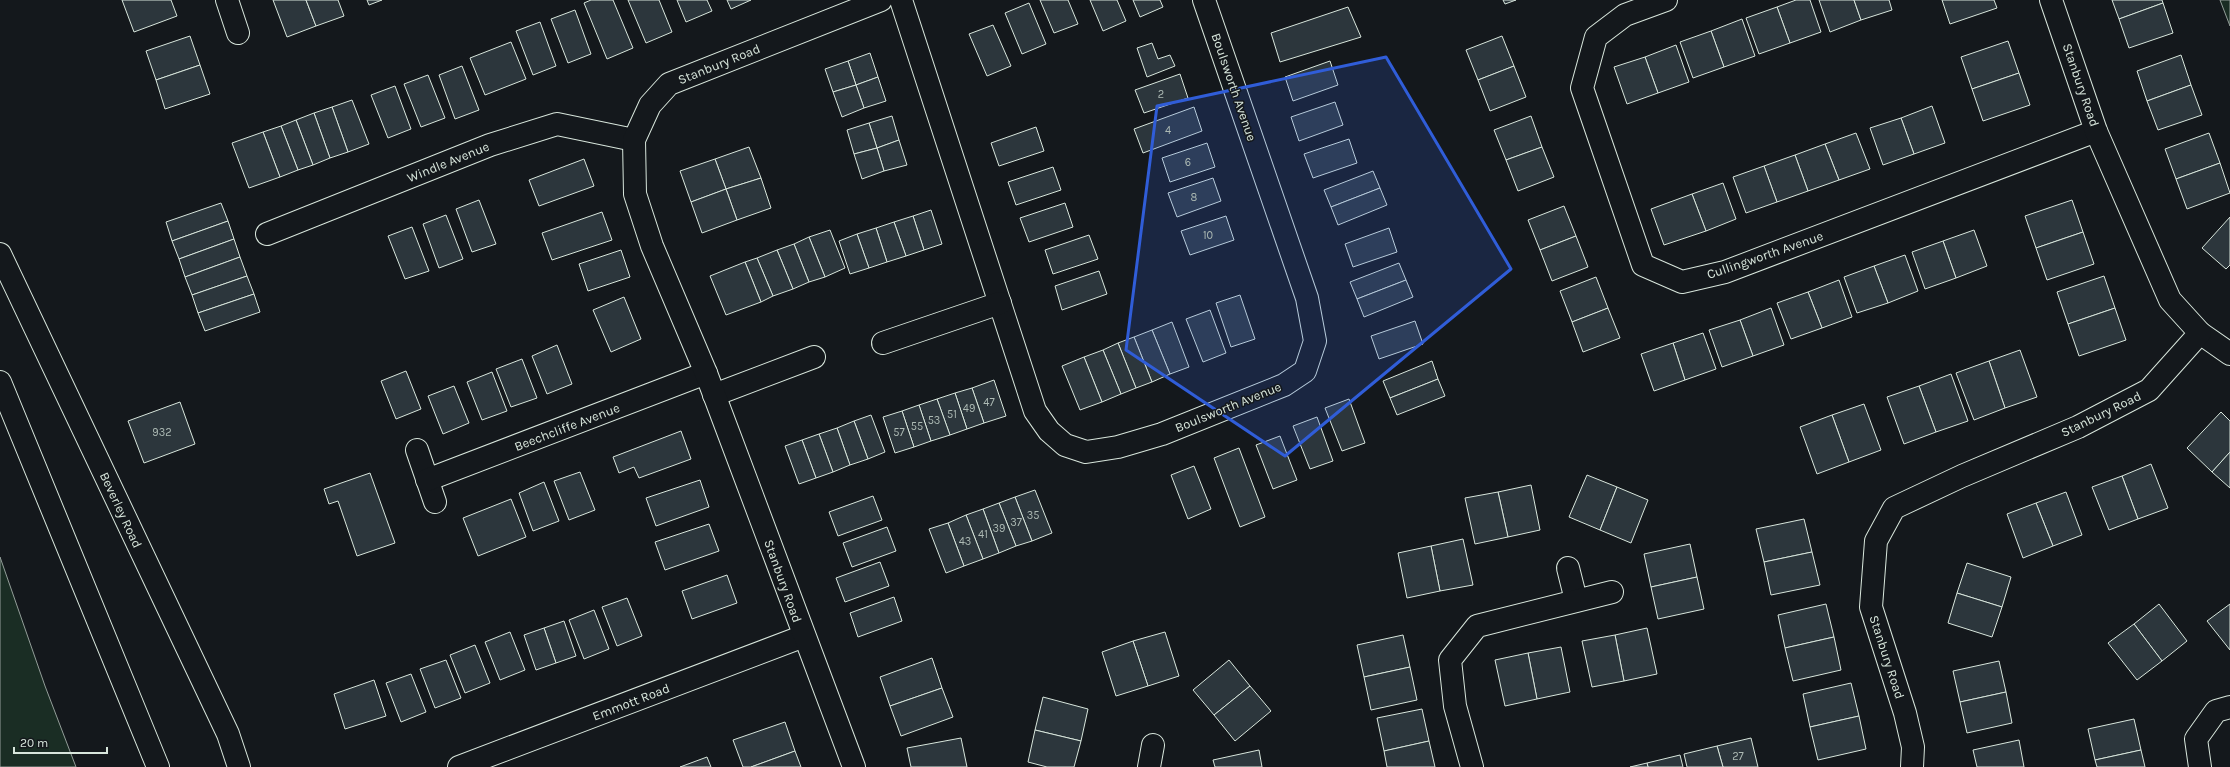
<svg xmlns="http://www.w3.org/2000/svg" width="2230" height="767" font-family="Karla,sans-serif">
<style>
.green{fill:#1a2d24;stroke:#939e99}
.building{fill:#2c363c;stroke:#d8e6dc}
.lines{fill:none;stroke-linecap:round;stroke-linejoin:round}
.street-casing{stroke:#d8e6dc;stroke-width:24}
.primary-casing{stroke:#d8e6dc;stroke-width:24}
.street{stroke:#14181c;stroke-width:22}
.primary{stroke:#14181c;stroke-width:22}
.marked{fill:#305dd8;fill-opacity:0.2;stroke:#305dd8;stroke-width:3;stroke-linejoin:round}
.labels{text-anchor:middle;dominant-baseline:central;stroke-width:3;stroke-linejoin:round;paint-order:stroke}
.number-label{font-size:11px;fill:#adbab4}
.street-label{font-size:13px;fill:#d8e6dc;stroke:#14181c}
</style>
<rect width="100%" height="100%" fill="#14181c"/>
<!-- green -->
<g class="green">
<path d="M2220,0H2230V26Z"/>
<path d="M0,557L45,686L76,767H0Z"/>
</g>
<!-- building -->
<g class="building">
<path d="M122,0H171L177,16L134,32Z"/>
<path d="M273,0H306L316,26L287,37Z"/>
<path d="M306,0H338L344,16L316,26Z"/>
<path d="M367,0H382L369,5Z"/>
<path d="M591,0H613L633,48L607,59L584,3Z"/>
<path d="M628,0H659L672,32L646,43Z"/>
<path d="M677,0H707L712,11L686,22Z"/>
<path d="M727,0H751L731,9Z"/>
<path d="M1040,0H1068L1078,24L1054,33Z"/>
<path d="M1090,0H1117L1126,21L1103,31Z"/>
<path d="M1133,0H1160L1163,7L1140,17Z"/>
<path d="M1503,0H1516L1505,4Z"/>
<path d="M1796,0H1810L1821,32L1790,43L1777,7Z"/>
<path d="M1819,0H1854L1861,20L1830,32Z"/>
<path d="M1854,0H1889L1892,10L1861,20Z"/>
<path d="M1942,0H1994L1997,8L1950,24Z"/>
<path d="M2112,0H2162L2163,3L2119,19Z"/>
<path d="M1029,3L1046,44L1022,54L1005,13Z"/>
<path d="M2163,3L2173,33L2129,48L2119,19Z"/>
<path d="M1348,7L1361,37L1280,62L1271,33Z"/>
<path d="M1777,7L1790,43L1759,54L1746,18Z"/>
<path d="M575,10L591,54L568,63L551,19Z"/>
<path d="M1742,19L1755,56L1724,67L1711,31Z"/>
<path d="M540,22L556,66L533,75L516,31Z"/>
<path d="M993,25L1011,66L987,76L969,34Z"/>
<path d="M1711,31L1724,67L1693,78L1680,42Z"/>
<path d="M190,36L200,65L156,80L146,51Z"/>
<path d="M1502,36L1514,66L1478,80L1466,50Z"/>
<path d="M2008,41L2019,73L1972,89L1961,57Z"/>
<path d="M511,42L526,79L485,95L470,58Z"/>
<path d="M1152,43L1158,59L1170,55L1175,66L1147,77L1137,48Z"/>
<path d="M1676,45L1689,82L1658,93L1645,57Z"/>
<path d="M870,53L878,77L856,85L848,61Z"/>
<path d="M2181,55L2191,85L2147,101L2137,71Z"/>
<path d="M1645,57L1658,93L1627,104L1614,67Z"/>
<path d="M848,61L856,85L833,92L825,69Z"/>
<path d="M1330,61L1338,85L1293,101L1285,77Z"/>
<path d="M200,65L210,94L165,109L156,80Z"/>
<path d="M462,66L479,110L455,119L439,75Z"/>
<path d="M1514,66L1526,97L1490,111L1478,80Z"/>
<path d="M2019,73L2030,105L1983,121L1972,89Z"/>
<path d="M1180,74L1188,98L1144,113L1135,90Z"/>
<path d="M428,75L445,118L421,127L404,84Z"/>
<path d="M878,77L886,101L864,108L856,85Z"/>
<path d="M856,85L864,108L842,117L833,92Z"/>
<path d="M2191,85L2202,115L2158,130L2147,101Z"/>
<path d="M395,86L411,129L388,138L371,95Z"/>
<path d="M352,100L369,144L348,152L332,107Z"/>
<path d="M1335,102L1343,125L1299,141L1291,117Z"/>
<path d="M1932,106L1945,143L1914,154L1901,118Z"/>
<path d="M332,107L348,152L330,158L314,113Z"/>
<path d="M1194,107L1202,131L1143,153L1134,129Z"/>
<path d="M314,113L330,158L313,165L296,120Z"/>
<path d="M892,116L899,140L877,148L869,123Z"/>
<path d="M1531,116L1542,147L1506,160L1494,130Z"/>
<path d="M1901,118L1914,154L1883,165L1870,128Z"/>
<path d="M296,120L313,165L298,170L281,126Z"/>
<path d="M869,123L877,148L854,154L847,130Z"/>
<path d="M281,126L298,170L280,177L263,132Z"/>
<path d="M1036,127L1044,151L999,166L991,143Z"/>
<path d="M263,132L280,177L249,188L232,143Z"/>
<path d="M1856,133L1870,169L1839,180L1825,144Z"/>
<path d="M2209,133L2220,163L2176,179L2165,149Z"/>
<path d="M1349,139L1357,163L1313,178L1304,154Z"/>
<path d="M899,140L907,165L884,171L877,148Z"/>
<path d="M1207,143L1215,167L1170,182L1162,158Z"/>
<path d="M1825,144L1839,180L1808,191L1795,155Z"/>
<path d="M749,147L761,178L726,189L715,159Z"/>
<path d="M1542,147L1554,177L1518,191L1506,160Z"/>
<path d="M877,148L884,171L862,179L854,154Z"/>
<path d="M1795,155L1808,191L1777,202L1764,166Z"/>
<path d="M584,159L594,186L539,206L529,180Z"/>
<path d="M715,159L726,189L691,202L680,171Z"/>
<path d="M2220,163L2230,193L2187,209L2176,179Z"/>
<path d="M1764,166L1777,202L1746,213L1733,177Z"/>
<path d="M1053,167L1061,190L1016,205L1008,182Z"/>
<path d="M1373,171L1380,188L1331,207L1324,190Z"/>
<path d="M761,178L771,208L737,220L726,189Z"/>
<path d="M1213,178L1221,201L1177,217L1168,193Z"/>
<path d="M1723,183L1736,219L1706,231L1692,194Z"/>
<path d="M1380,188L1387,205L1338,225L1331,207Z"/>
<path d="M726,189L737,220L702,233L691,202Z"/>
<path d="M1692,194L1706,231L1664,245L1651,209Z"/>
<path d="M479,200L496,244L472,252L456,209Z"/>
<path d="M2072,200L2083,232L2036,248L2025,216Z"/>
<path d="M221,203L228,221L172,241L166,222Z"/>
<path d="M1065,203L1073,227L1029,242L1020,218Z"/>
<path d="M1564,206L1576,236L1540,250L1528,220Z"/>
<path d="M931,210L942,244L924,250L913,216Z"/>
<path d="M602,212L612,240L552,260L542,233Z"/>
<path d="M446,215L463,259L439,268L423,224Z"/>
<path d="M913,216L924,250L906,256L894,222Z"/>
<path d="M1226,216L1234,240L1190,255L1181,231Z"/>
<path d="M2230,217V265L2226,269L2202,248Z"/>
<path d="M228,221L234,239L179,259L172,241Z"/>
<path d="M894,222L906,256L887,262L876,228Z"/>
<path d="M412,227L429,271L405,279L388,236Z"/>
<path d="M876,228L887,262L869,268L857,234Z"/>
<path d="M1389,228L1397,252L1353,267L1345,244Z"/>
<path d="M830,230L845,268L825,277L809,237Z"/>
<path d="M1974,230L1987,266L1956,278L1943,241Z"/>
<path d="M2083,232L2094,264L2047,280L2036,248Z"/>
<path d="M857,234L869,268L850,274L839,241Z"/>
<path d="M1089,235L1098,259L1053,274L1045,250Z"/>
<path d="M1576,236L1588,267L1552,281L1540,250Z"/>
<path d="M809,237L825,277L809,282L794,244Z"/>
<path d="M234,239L240,257L185,277L179,259Z"/>
<path d="M1943,241L1956,278L1925,289L1912,252Z"/>
<path d="M794,244L809,282L793,289L777,250Z"/>
<path d="M621,250L630,277L588,291L579,264Z"/>
<path d="M777,250L793,289L773,296L757,258Z"/>
<path d="M1905,255L1918,291L1888,303L1874,266Z"/>
<path d="M240,257L247,276L192,295L185,277Z"/>
<path d="M757,258L773,296L761,302L745,262Z"/>
<path d="M745,262L761,302L726,315L710,276Z"/>
<path d="M1399,263L1406,280L1357,299L1350,282Z"/>
<path d="M1874,266L1888,303L1857,313L1844,277Z"/>
<path d="M1099,271L1107,294L1062,310L1055,286Z"/>
<path d="M247,276L254,294L198,313L192,295Z"/>
<path d="M2104,276L2115,308L2068,324L2057,292Z"/>
<path d="M1596,277L1608,308L1572,322L1560,291Z"/>
<path d="M1406,280L1413,297L1364,317L1357,299Z"/>
<path d="M1839,280L1852,317L1822,328L1808,292Z"/>
<path d="M1808,292L1822,328L1791,339L1777,303Z"/>
<path d="M254,294L260,312L205,331L198,313Z"/>
<path d="M1240,295L1255,339L1231,347L1216,303Z"/>
<path d="M624,297L641,339L611,352L593,310Z"/>
<path d="M1608,308L1620,338L1583,352L1572,322Z"/>
<path d="M1771,308L1784,345L1753,356L1740,320Z"/>
<path d="M2115,308L2126,340L2079,356L2068,324Z"/>
<path d="M1210,310L1226,353L1203,362L1186,319Z"/>
<path d="M1740,320L1753,356L1722,367L1709,330Z"/>
<path d="M1415,321L1423,344L1379,359L1371,336Z"/>
<path d="M1172,322L1189,367L1170,374L1152,330Z"/>
<path d="M1152,330L1170,374L1152,382L1134,337Z"/>
<path d="M1703,333L1716,369L1685,380L1673,343Z"/>
<path d="M1134,337L1152,382L1136,388L1118,343Z"/>
<path d="M1118,343L1136,388L1121,394L1103,350Z"/>
<path d="M1673,343L1685,380L1654,391L1641,354Z"/>
<path d="M557,345L572,384L547,394L532,356Z"/>
<path d="M1103,350L1121,394L1102,402L1084,357Z"/>
<path d="M2020,350L2037,397L2005,408L1989,361Z"/>
<path d="M1084,357L1102,402L1080,410L1062,366Z"/>
<path d="M522,359L537,398L511,407L496,369Z"/>
<path d="M1432,361L1438,379L1390,398L1383,381Z"/>
<path d="M1989,361L2005,408L1974,420L1956,373Z"/>
<path d="M406,371L421,409L396,419L381,381Z"/>
<path d="M492,372L507,411L482,420L467,382Z"/>
<path d="M1951,374L1968,421L1936,432L1919,386Z"/>
<path d="M1438,379L1445,396L1397,415L1390,398Z"/>
<path d="M994,380L1006,416L984,423L972,388Z"/>
<path d="M454,386L469,423L443,434L428,396Z"/>
<path d="M1919,386L1936,432L1904,444L1887,397Z"/>
<path d="M972,388L984,423L967,429L955,393Z"/>
<path d="M955,393L967,429L950,435L937,399Z"/>
<path d="M937,399L950,435L931,441L919,405Z"/>
<path d="M1349,399L1365,443L1342,451L1325,408Z"/>
<path d="M180,402L195,444L144,463L128,421Z"/>
<path d="M1864,404L1881,450L1849,462L1832,415Z"/>
<path d="M919,405L931,441L914,447L902,411Z"/>
<path d="M902,411L914,447L895,453L883,417Z"/>
<path d="M2221,412L2230,421V452L2212,472L2187,448Z"/>
<path d="M871,415L885,452L868,459L854,421Z"/>
<path d="M1832,415L1849,462L1817,474L1800,427Z"/>
<path d="M1317,417L1333,461L1310,469L1293,426Z"/>
<path d="M854,421L868,459L850,465L837,428Z"/>
<path d="M837,428L850,465L833,472L819,434Z"/>
<path d="M681,431L691,459L639,478L634,467L619,473L613,457Z"/>
<path d="M819,434L833,472L816,478L802,440Z"/>
<path d="M1280,436L1297,480L1273,489L1256,445Z"/>
<path d="M802,440L816,478L799,484L785,446Z"/>
<path d="M1239,448L1265,517L1240,527L1214,458Z"/>
<path d="M2230,452V488L2212,472Z"/>
<path d="M2151,464L2168,508L2138,519L2122,476Z"/>
<path d="M1194,466L1211,509L1188,519L1171,475Z"/>
<path d="M580,472L595,510L569,520L554,481Z"/>
<path d="M370,473L395,543L357,556L338,501L329,504L324,489Z"/>
<path d="M1587,475L1617,487L1600,530L1569,517Z"/>
<path d="M2122,476L2138,519L2109,530L2092,487Z"/>
<path d="M700,480L709,507L656,526L646,498Z"/>
<path d="M544,482L559,521L533,531L519,493Z"/>
<path d="M1531,485L1540,530L1508,537L1498,492Z"/>
<path d="M1617,487L1648,500L1631,543L1600,530Z"/>
<path d="M1035,490L1052,533L1032,541L1015,497Z"/>
<path d="M1498,492L1508,537L1475,544L1465,498Z"/>
<path d="M2066,492L2082,535L2053,546L2036,503Z"/>
<path d="M873,496L882,520L838,536L829,512Z"/>
<path d="M1015,497L1032,541L1016,546L999,503Z"/>
<path d="M511,499L526,537L478,556L463,518Z"/>
<path d="M999,503L1016,546L999,553L983,509Z"/>
<path d="M2036,503L2053,546L2023,558L2007,514Z"/>
<path d="M983,509L999,553L983,559L966,515Z"/>
<path d="M966,515L983,559L964,566L948,523Z"/>
<path d="M1804,519L1812,552L1764,562L1756,529Z"/>
<path d="M948,523L964,566L946,573L929,529Z"/>
<path d="M709,524L719,551L665,570L655,542Z"/>
<path d="M887,527L896,551L852,567L843,543Z"/>
<path d="M1463,539L1473,585L1440,591L1431,546Z"/>
<path d="M1690,544L1697,577L1651,587L1644,554Z"/>
<path d="M1431,546L1440,591L1407,598L1398,553Z"/>
<path d="M1812,552L1820,585L1771,595L1764,562Z"/>
<path d="M880,562L889,586L845,602L836,578Z"/>
<path d="M1967,563L2011,577L2002,607L1957,593Z"/>
<path d="M727,575L737,603L692,619L682,591Z"/>
<path d="M1697,577L1704,609L1658,619L1651,587Z"/>
<path d="M1957,593L2002,607L1992,637L1948,623Z"/>
<path d="M894,597L902,621L858,637L850,613Z"/>
<path d="M627,598L642,636L617,646L602,607Z"/>
<path d="M1826,604L1834,637L1785,648L1778,615Z"/>
<path d="M2159,604L2187,641L2162,661L2134,624Z"/>
<path d="M2230,604V650L2207,621Z"/>
<path d="M594,610L609,649L584,659L569,620Z"/>
<path d="M564,621L576,656L556,663L544,628Z"/>
<path d="M2134,624L2162,661L2137,680L2108,643Z"/>
<path d="M544,628L556,663L536,670L524,635Z"/>
<path d="M1647,628L1657,674L1624,681L1615,635Z"/>
<path d="M510,632L525,670L500,680L485,642Z"/>
<path d="M1165,632L1179,676L1148,686L1133,641Z"/>
<path d="M1403,635L1410,667L1364,677L1357,645Z"/>
<path d="M1615,635L1624,681L1592,687L1582,641Z"/>
<path d="M1834,637L1841,670L1793,681L1785,648Z"/>
<path d="M1133,641L1148,686L1116,696L1102,652Z"/>
<path d="M475,645L490,683L465,693L450,655Z"/>
<path d="M1561,647L1570,692L1537,699L1528,653Z"/>
<path d="M1528,653L1537,699L1505,706L1495,660Z"/>
<path d="M932,658L942,688L890,706L880,677Z"/>
<path d="M446,660L461,698L435,708L420,669Z"/>
<path d="M1229,660L1250,686L1214,715L1193,690Z"/>
<path d="M1999,661L2006,692L1960,702L1953,671Z"/>
<path d="M1410,667L1417,700L1371,710L1364,677Z"/>
<path d="M411,674L426,712L401,722L386,683Z"/>
<path d="M374,680L386,716L345,729L334,694Z"/>
<path d="M1851,683L1859,716L1810,727L1803,694Z"/>
<path d="M1250,686L1271,711L1235,741L1214,715Z"/>
<path d="M942,688L953,717L901,736L890,706Z"/>
<path d="M2006,692L2012,723L1967,733L1960,702Z"/>
<path d="M1043,697L1088,709L1081,741L1035,730Z"/>
<path d="M1422,709L1429,741L1384,751L1377,718Z"/>
<path d="M1859,716L1866,749L1818,760L1810,727Z"/>
<path d="M2134,719L2141,750L2095,760L2088,729Z"/>
<path d="M785,722L795,751L751,767H743L733,740Z"/>
<path d="M1035,730L1081,741L1074,767H1047L1028,762Z"/>
<path d="M961,738L967,767H911L907,748Z"/>
<path d="M1751,738L1758,767H1723L1717,746Z"/>
<path d="M2019,740L2024,767H1977L1973,750Z"/>
<path d="M1429,741L1435,767H1387L1384,751Z"/>
<path d="M1717,746L1723,767H1687L1684,754Z"/>
<path d="M1259,750L1262,767H1215L1213,760Z"/>
<path d="M2141,750L2145,767H2097L2095,760Z"/>
<path d="M795,751L801,767H751Z"/>
<path d="M1680,755L1683,767H1648L1647,763Z"/>
<path d="M707,757L711,767H680Z"/>
<path d="M1647,763L1648,767H1630Z"/>
</g>
<g class="lines">
<defs>
<g id="street">
<path d="M227,0L238,33"/>
<path d="M901,0L1035,411L1049,431L1065,445L1086,452L1118,447L1162,434L1284,385L1305,371L1315,341L1307,298L1204,0"/>
<path d="M1666,0L1625,15L1596,37L1582,88L1643,265L1682,282L1725,272L2096,131"/>
<path d="M267,234L490,145L557,124L634,140"/>
<path d="M2200,333L2230,354"/>
<path d="M883,343L1000,303"/>
<path d="M714,395L814,357"/>
<path d="M417,450L435,502"/>
<path d="M427,480L706,373"/>
<path d="M1568,568L1576,600"/>
<path d="M459,767L804,636"/>
<path d="M854,767L706,373L652,246L635,194L634,140L650,105L669,84L881,0"/>
<path d="M1149,767L1153,745"/>
<path d="M1472,767L1455,706L1450,660L1477,626L1612,592"/>
<path d="M1912,767L1913,747L1905,713L1871,607L1876,541L1894,508L1962,476L2078,427L2149,390L2200,333L2170,300L2096,131L2051,0"/>
<path d="M2200,767L2196,739L2216,711L2230,707"/>
</g>
<g id="primary">
<path d="M0,254L228,734L239,767"/>
<path d="M0,382L158,767"/>
</g>
</defs>
<!-- street casing -->
<use href="#street" class="street-casing"/>
<!-- primary casing -->
<use href="#primary" class="primary-casing"/>
<!-- street -->
<use href="#street" class="street"/>
<!-- primary -->
<use href="#primary" class="primary"/>
</g>
<!-- marked area -->
<path class="marked" d="M1386,57L1511,269L1285,456L1126,350L1157,106Z"/>
<g class="labels">
<!-- number labels -->
<g class="number-label">
<text x="1161" y="94">2</text>
<text x="1168" y="130">4</text>
<text x="1188" y="162">6</text>
<text x="1194" y="197">8</text>
<text x="1208" y="235">10</text>
<text x="989" y="402">47</text>
<text x="969" y="408">49</text>
<text x="952" y="414">51</text>
<text x="934" y="420">53</text>
<text x="917" y="426">55</text>
<text x="162" y="432">932</text>
<text x="899" y="432">57</text>
<text x="1033" y="515">35</text>
<text x="1016" y="522">37</text>
<text x="999" y="528">39</text>
<text x="983" y="534">41</text>
<text x="965" y="541">43</text>
<text x="1738" y="756">27</text>
</g>
<!-- street labels -->
<g class="street-label">
<text transform="translate(719 64) rotate(-22)">Stanbury Road</text>
<text transform="translate(2081 85) rotate(71)">Stanbury Road</text>
<text transform="translate(1234 87) rotate(71)">Boulsworth Avenue</text>
<text transform="translate(448 162) rotate(-22)">Windle Avenue</text>
<text transform="translate(1765 255) rotate(-19)">Cullingworth Avenue</text>
<text transform="translate(1228 407) rotate(-22)">Boulsworth Avenue</text>
<text transform="translate(2101 414) rotate(-26)">Stanbury Road</text>
<text transform="translate(567 427) rotate(-21)">Beechcliffe Avenue</text>
<text transform="translate(121 510) rotate(65)">Beverley Road</text>
<text transform="translate(783 581) rotate(70)">Stanbury Road</text>
<text transform="translate(1887 657) rotate(72)">Stanbury Road</text>
<text transform="translate(631 702) rotate(-21)">Emmott Road</text>
</g>
</g>
<!-- scale -->
<path d="M14 747v6h93v-6" fill="none" stroke="#d8e6dc" stroke-width="2"/>
<text x="20" y="747" font-size="12" fill="#d8e6dc" stroke="#14181c" stroke-width="3" paint-order="stroke">20 m</text>
</svg>
